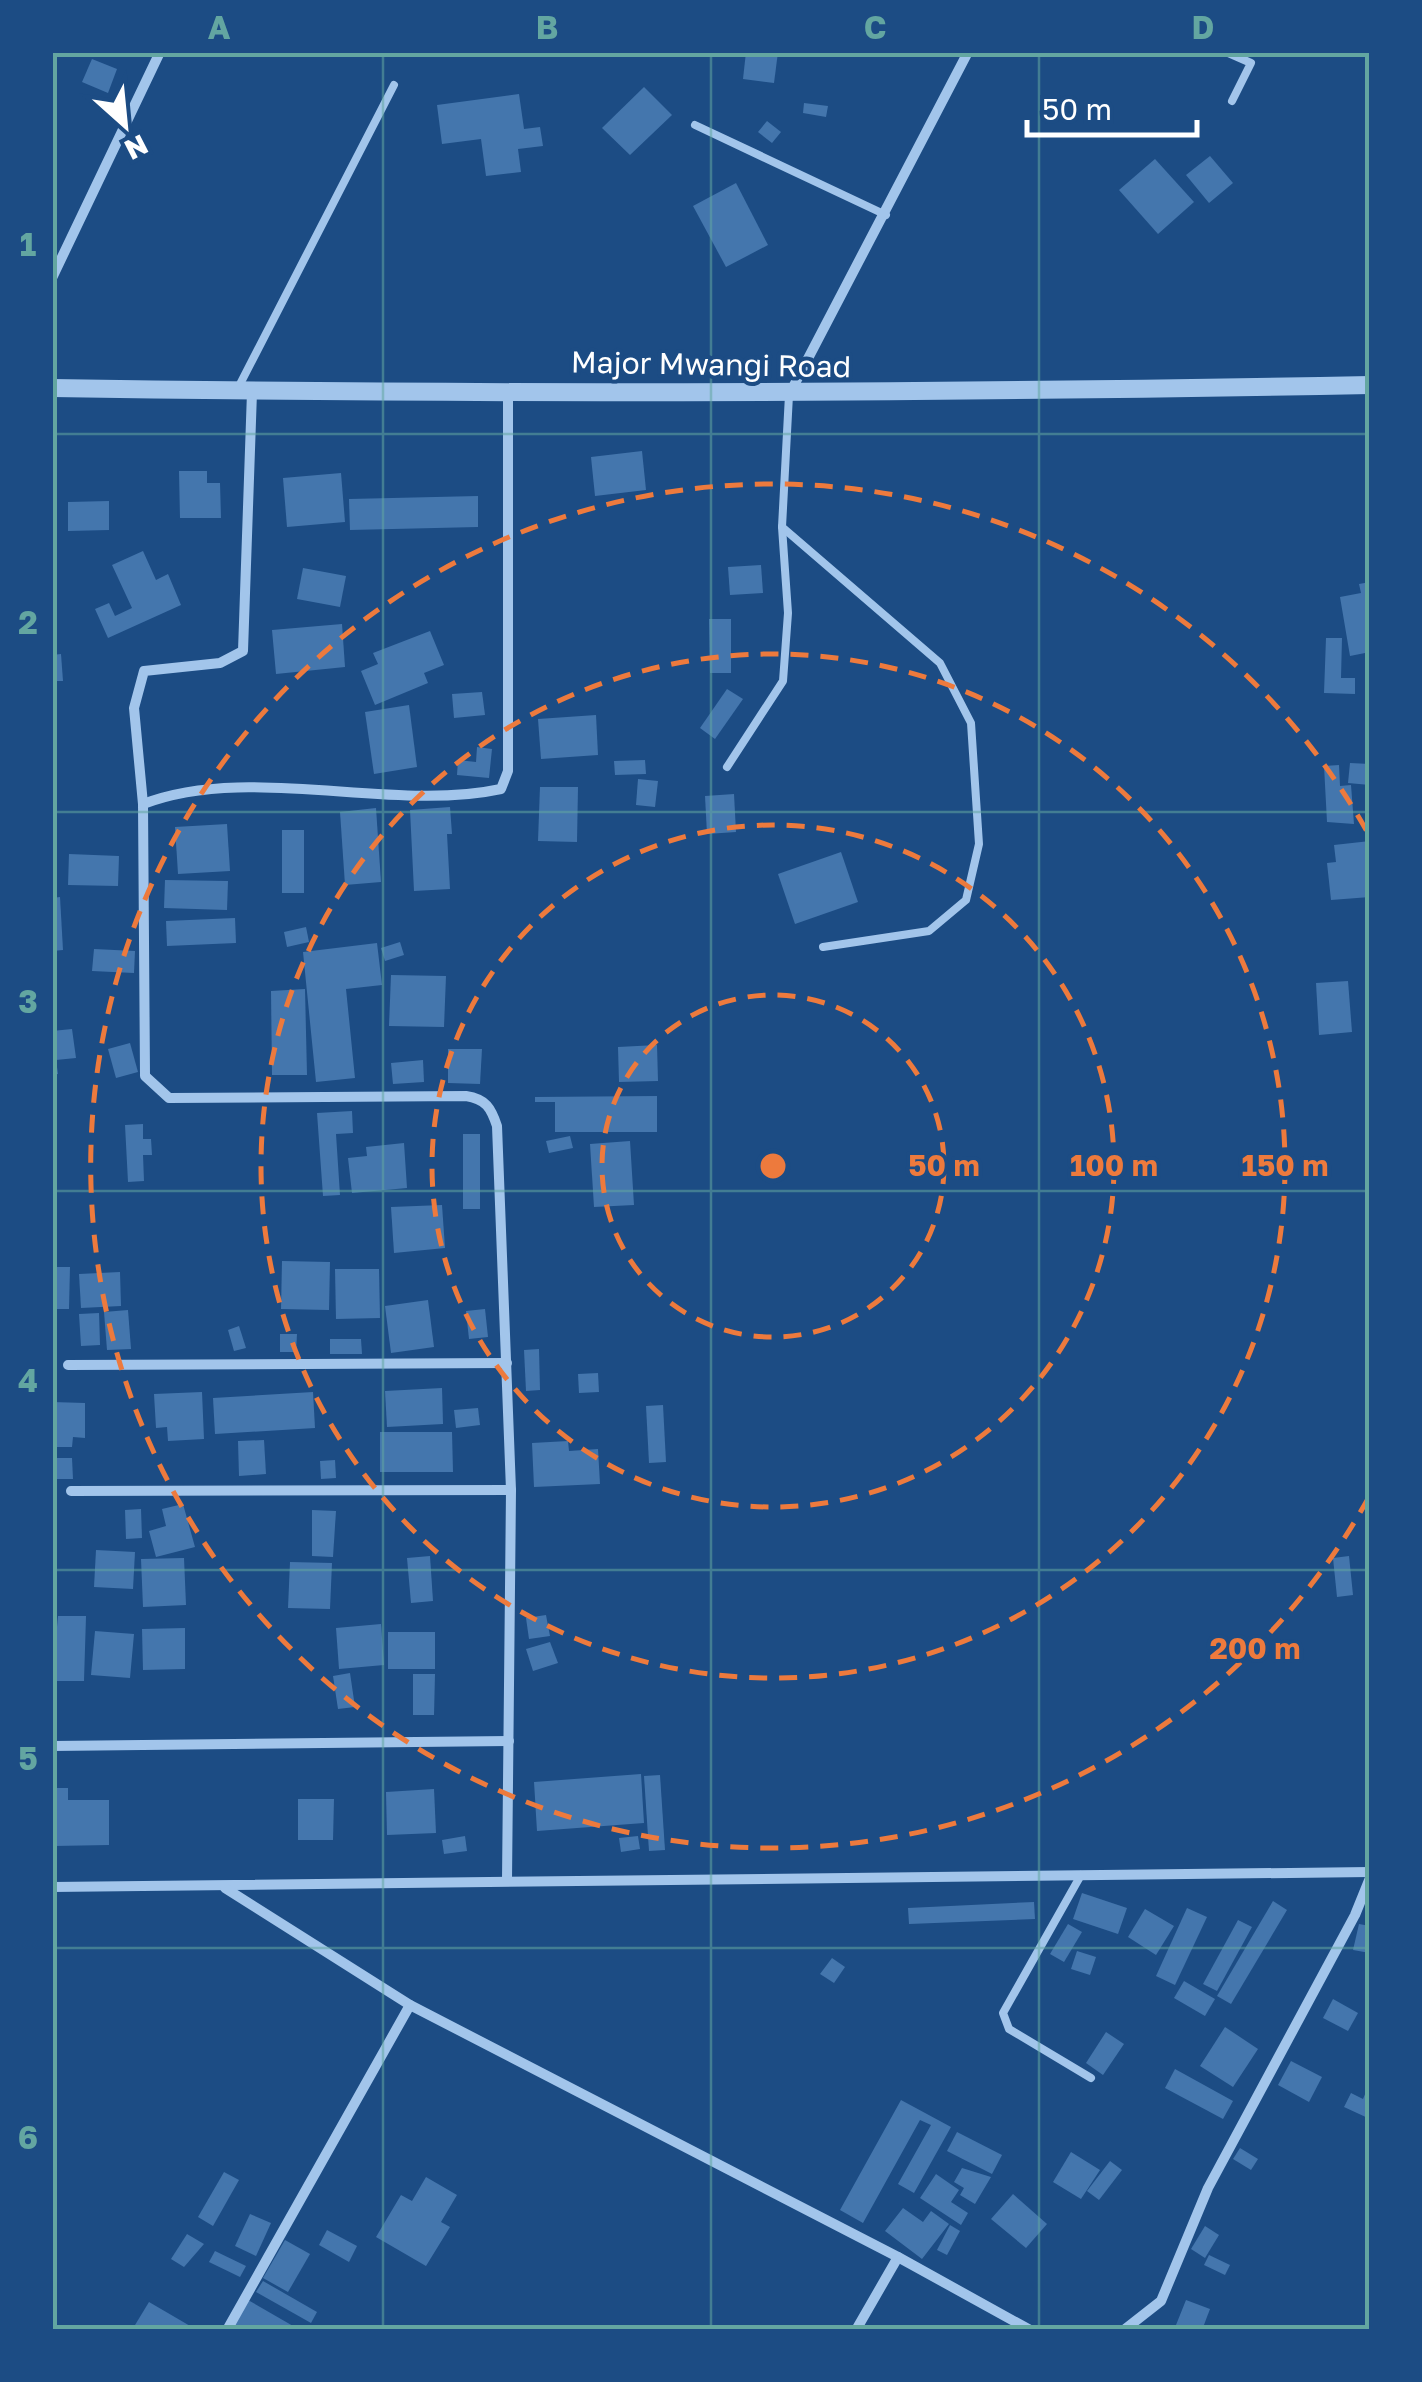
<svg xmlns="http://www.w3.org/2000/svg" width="1422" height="2382" font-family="'Golos Text',sans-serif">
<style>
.building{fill:#4476ad}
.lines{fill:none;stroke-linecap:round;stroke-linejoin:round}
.service{stroke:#a2c5eb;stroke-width:8}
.minor{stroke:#a2c5eb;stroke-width:10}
.tertiary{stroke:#a2c5eb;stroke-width:18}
.grid{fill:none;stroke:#63a6a1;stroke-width:2.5;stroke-opacity:0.55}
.ring{fill:none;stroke:#ed7a3d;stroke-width:5;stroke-dasharray:18 12}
.labels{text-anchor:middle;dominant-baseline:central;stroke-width:8;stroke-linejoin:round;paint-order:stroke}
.street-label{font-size:30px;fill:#fff;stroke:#1c4c84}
.centre{fill:#ed7a3d;stroke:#1c4c84;stroke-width:5}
.ring-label{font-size:30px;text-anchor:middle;font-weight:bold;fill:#ed7a3d;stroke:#1c4c84;stroke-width:8;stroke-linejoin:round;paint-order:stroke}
.neatline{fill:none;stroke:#63a6a1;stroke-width:4}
.grid-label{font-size:32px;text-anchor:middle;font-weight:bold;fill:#63a6a1}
</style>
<rect width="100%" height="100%" fill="#1c4c84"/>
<!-- building -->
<g class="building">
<path d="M746,52H778L774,83L743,79Z"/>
<path d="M92,59L117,69L108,93L82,82Z"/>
<path d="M644,87L672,115L630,155L602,128Z"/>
<path d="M519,94L524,129L540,127L543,146L518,149L521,172L486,176L481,139L442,144L437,105Z"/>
<path d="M804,103L828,106L826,117L803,113Z"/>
<path d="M767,121L781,132L772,143L758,132Z"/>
<path d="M1210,156L1233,183L1209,203L1186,175Z"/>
<path d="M1155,159L1194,202L1158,234L1119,190Z"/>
<path d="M736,183L768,245L726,267L693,206Z"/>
<path d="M642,451L646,490L595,496L591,457Z"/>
<path d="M179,471H207V483H220L221,518H180Z"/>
<path d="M341,473L345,522L287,527L283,478Z"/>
<path d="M478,496V527L350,530L349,499Z"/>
<path d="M109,501V530L68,531V502Z"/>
<path d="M143,551L156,580L168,574L181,605L108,638L95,609L109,603L115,616L132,608L112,565Z"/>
<path d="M761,565L763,593L730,595L728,567Z"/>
<path d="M303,568L346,576L340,607L297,599Z"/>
<path d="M1370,582V652L1350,656L1340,597L1361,593L1359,584Z"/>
<path d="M709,619H731V673H710Z"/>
<path d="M342,624L345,667L276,674L272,630Z"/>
<path d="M430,631L444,665L424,673L428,683L375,705L361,671L378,664L373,653Z"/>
<path d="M1326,638H1342L1341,678H1355V694L1324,693Z"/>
<path d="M61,654L63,681H52V655Z"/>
<path d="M727,689L743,699L715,739L700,728Z"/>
<path d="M482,692L485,715L454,718L452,694Z"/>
<path d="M409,705L417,767L374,774L365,712Z"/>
<path d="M596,715L598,755L541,759L538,719Z"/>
<path d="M477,747L492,749L489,778L457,775L458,760L476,762Z"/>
<path d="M645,760L646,774L615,775L614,761Z"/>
<path d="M1350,763L1370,764V785L1348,783Z"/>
<path d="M1339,765L1340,786L1351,785L1354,824L1327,822L1324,766Z"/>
<path d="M638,779L658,781L655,807L636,805Z"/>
<path d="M540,787H578L577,842L538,841Z"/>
<path d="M734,794L736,832L707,834L705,796Z"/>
<path d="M450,807L452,834H447L450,889L414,891L410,810Z"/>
<path d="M376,808L381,882L345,885L340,812Z"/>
<path d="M227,824L230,871L178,874L175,827Z"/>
<rect x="282" y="830" width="22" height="63"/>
<path d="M1370,841V897L1331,900L1327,863L1336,862L1334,845Z"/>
<path d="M841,852L858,902L795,924L778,874Z"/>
<path d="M69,854L119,856L118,886L68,885Z"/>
<path d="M165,880L228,881L227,910L164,908Z"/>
<path d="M60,897L63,950L52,951V898Z"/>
<path d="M235,918L236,943L167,946L166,921Z"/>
<path d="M306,927L309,942L287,947L284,932Z"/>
<path d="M400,942L404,955L385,961L381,948Z"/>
<path d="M377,943L382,985L346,989L355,1078L316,1082L303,952Z"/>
<path d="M94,949L135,951L134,973L92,971Z"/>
<path d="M391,975L446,976L444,1027L389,1026Z"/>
<path d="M1348,981L1352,1032L1319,1035L1316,983Z"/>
<path d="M305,989L307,1075H272L271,991Z"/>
<path d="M72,1029L76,1058L56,1060L58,1074L52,1075V1031Z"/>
<path d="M130,1043L138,1072L116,1078L108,1049Z"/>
<path d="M657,1045L658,1081L619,1082L618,1047Z"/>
<path d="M448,1049H482L480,1084L448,1083Z"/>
<path d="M423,1060L424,1082L393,1084L391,1063Z"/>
<path d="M657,1096V1132H555V1102H535V1097Z"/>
<path d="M352,1111L353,1133L336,1134L340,1195L323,1196L317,1113Z"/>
<path d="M143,1124V1139H151L152,1155H143L144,1181L128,1182L125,1125Z"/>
<rect x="463" y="1134" width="17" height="75"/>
<path d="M570,1136L573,1148L549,1153L546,1141Z"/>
<path d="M630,1141L634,1205L594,1207L590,1144Z"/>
<path d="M404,1143L407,1188L352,1193L348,1158L367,1156L366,1147Z"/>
<path d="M442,1205L445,1248L394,1253L391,1207Z"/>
<path d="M282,1261L330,1262L329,1310L281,1309Z"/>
<path d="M52,1267H70L69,1309H52Z"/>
<path d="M335,1269H379L380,1318L336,1319Z"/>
<path d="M120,1272L121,1306L81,1308L79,1274Z"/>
<path d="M428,1300L434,1347L391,1353L385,1306Z"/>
<path d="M485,1309L488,1337L469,1339L466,1311Z"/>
<path d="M128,1310L131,1349L107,1350L104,1312Z"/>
<path d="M99,1313L100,1345L81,1346L79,1314Z"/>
<path d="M239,1326L246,1348L234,1351L228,1330Z"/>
<path d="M280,1334H297L296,1352H280Z"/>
<path d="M330,1339H361L362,1354H330Z"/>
<path d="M539,1349L540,1390L526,1391L524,1350Z"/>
<path d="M598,1373L599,1392L579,1393L578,1374Z"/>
<path d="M442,1388L443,1424L387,1427L385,1391Z"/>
<path d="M202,1392L204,1439L168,1441L167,1427L156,1428L154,1394Z"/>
<path d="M313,1392L315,1428L215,1434L213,1398Z"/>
<path d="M52,1402L85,1403V1438L73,1437L72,1447H52Z"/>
<path d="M663,1405L666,1462L649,1463L646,1406Z"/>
<path d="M478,1408L480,1425L456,1428L454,1410Z"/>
<path d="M380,1432H452L453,1472H380Z"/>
<path d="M264,1440L266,1474L239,1476L238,1441Z"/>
<path d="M568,1441L569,1451L598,1449L600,1484L534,1487L532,1443Z"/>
<path d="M55,1458H72L73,1479H55Z"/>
<path d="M335,1460L336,1478L321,1479L320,1461Z"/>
<path d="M183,1504L195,1547L156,1557L149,1531L166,1526L162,1509Z"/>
<path d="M141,1509L142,1538L126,1539L125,1510Z"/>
<path d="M312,1510L336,1511L333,1557L312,1556Z"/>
<path d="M96,1550L135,1552L133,1589L94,1587Z"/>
<path d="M430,1556L433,1601L411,1603L407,1558Z"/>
<path d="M1349,1556L1353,1595L1337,1597L1333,1558Z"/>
<path d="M184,1558L186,1605L143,1607L141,1559Z"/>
<path d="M290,1562L332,1563L330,1609L288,1608Z"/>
<path d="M546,1615L550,1636L529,1639L526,1618Z"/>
<path d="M58,1616H86L84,1681H52Z"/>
<path d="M381,1624L384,1665L339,1669L336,1628Z"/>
<path d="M185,1628V1669L143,1670L142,1629Z"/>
<path d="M95,1631L134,1634L130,1678L91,1675Z"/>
<rect x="388" y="1632" width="47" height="37"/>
<path d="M550,1642L558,1663L533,1671L526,1649Z"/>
<path d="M350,1673L355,1707L338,1709L333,1676Z"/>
<path d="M413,1674H435L434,1715H413Z"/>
<path d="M641,1774L644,1823L537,1831L534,1782Z"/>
<path d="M660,1775L665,1850L649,1851L644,1776Z"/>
<path d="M54,1788H68V1800H109V1845L54,1846Z"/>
<path d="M434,1789L436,1833L387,1835L386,1792Z"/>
<path d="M298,1799H334L333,1840H298Z"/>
<path d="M465,1836L467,1851L444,1854L442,1840Z"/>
<path d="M638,1836L640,1849L621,1852L619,1838Z"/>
<path d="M1082,1893L1127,1908L1118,1934L1073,1919Z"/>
<path d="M1273,1901L1287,1910L1231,2004L1217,1996Z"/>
<path d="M1034,1902L1035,1919L909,1924L908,1908Z"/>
<path d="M1187,1908L1207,1917L1175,1985L1156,1976Z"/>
<path d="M1145,1909L1174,1926L1156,1955L1128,1937Z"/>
<path d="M1238,1920L1252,1927L1217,1991L1203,1984Z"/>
<path d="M1068,1924L1082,1932L1064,1962L1050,1954Z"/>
<path d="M1359,1924L1370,1926V1953L1353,1950Z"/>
<path d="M1077,1951L1096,1957L1090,1975L1071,1969Z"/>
<path d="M832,1958L845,1967L834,1983L820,1974Z"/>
<path d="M1184,1981L1215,1999L1205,2016L1174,1998Z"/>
<path d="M1333,1999L1358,2013L1348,2031L1323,2018Z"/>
<path d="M1225,2027L1258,2049L1233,2087L1200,2066Z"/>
<path d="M1106,2032L1124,2044L1103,2075L1086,2063Z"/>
<path d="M1291,2061L1322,2077L1309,2102L1278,2085Z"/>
<path d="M1175,2069L1233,2101L1223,2119L1165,2088Z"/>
<path d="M1366,2092L1370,2094V2119L1344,2107L1351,2093L1363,2099Z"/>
<path d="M901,2100L951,2127L914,2193L898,2184L931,2125L920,2120L863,2223L840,2210Z"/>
<path d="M957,2132L1002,2155L992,2174L947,2151Z"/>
<path d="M1240,2148L1258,2159L1251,2170L1233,2159Z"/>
<path d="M1071,2152L1100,2170L1081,2199L1053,2182Z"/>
<path d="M1110,2161L1122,2170L1099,2200L1087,2191Z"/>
<path d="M962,2168L991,2177L975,2204L960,2195L964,2188L954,2182Z"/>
<path d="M224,2172L239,2180L213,2226L198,2217Z"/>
<path d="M936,2174L959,2190L951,2202L968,2213L961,2225L920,2198Z"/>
<path d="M426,2177L457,2195L441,2222L450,2227L426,2266L376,2237L401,2195L412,2201Z"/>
<path d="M1013,2194L1047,2224L1026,2248L991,2219Z"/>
<path d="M903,2208L923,2222L931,2211L949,2224L922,2259L885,2231Z"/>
<path d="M250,2214L271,2223L256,2256L235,2246Z"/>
<path d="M950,2225L960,2231L947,2255L937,2250Z"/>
<path d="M1205,2226L1219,2235L1205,2258L1191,2249Z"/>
<path d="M327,2230L357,2246L349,2262L319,2245Z"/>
<path d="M187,2234L204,2244L184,2267L171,2259Z"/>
<path d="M285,2240L310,2254L288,2292L263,2278Z"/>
<path d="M215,2251L246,2266L240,2277L209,2262Z"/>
<path d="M1209,2255L1230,2265L1225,2275L1204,2265Z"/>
<path d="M263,2281L317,2312L311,2323L256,2292Z"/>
<path d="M248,2300L300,2330H230Z"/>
<path d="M1186,2300L1210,2309L1202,2330H1174Z"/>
<path d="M149,2302L197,2330H132Z"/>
</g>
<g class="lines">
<!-- service -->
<g class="service">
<path d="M1016,52H1044"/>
<path d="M1226,52L1251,63L1232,101"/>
<path d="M695,125L886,215"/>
<path d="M238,388L394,85"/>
<path d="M789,395L782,527L940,663L971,723L979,844L966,900L929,931L823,947"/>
<path d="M727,767L783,681L788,613L782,527"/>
<path d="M1081,1875L1003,2013L1009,2029L1091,2078"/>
</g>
<!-- minor -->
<g class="minor">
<path d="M52,278L160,52"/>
<path d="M790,393L968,52"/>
<path d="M143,804L134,708L144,671L220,663L243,651L252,392"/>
<path d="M68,1365L507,1363"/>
<path d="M71,1491L511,1490"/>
<path d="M52,1746L509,1741"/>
<path d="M507,1880L511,1490L497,1126C491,1108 486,1099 466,1096L169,1098L145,1076L143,804C249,763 391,813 501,789L508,771V389"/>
<path d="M52,1887L1370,1872"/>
<path d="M225,1888L410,2005L898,2257L1030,2330"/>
<path d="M227,2330L410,2005"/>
<path d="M856,2330L898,2257"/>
<path d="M1124,2330L1161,2301L1208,2188L1355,1915L1370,1878"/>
</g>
<!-- tertiary -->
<path class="tertiary" d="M52,388C492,395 930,393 1370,385"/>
</g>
<!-- grid -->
<path class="grid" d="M383,52V2330M711,52V2330M1039,52V2330M52,434H1370M52,812H1370M52,1191H1370M52,1570H1370M52,1948H1370"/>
<!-- distance rings -->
<g class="ring">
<circle cx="773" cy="1166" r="171"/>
<circle cx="773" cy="1166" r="341"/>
<circle cx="773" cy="1166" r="512"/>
<path d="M1369 1497A682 682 0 1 1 1369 835"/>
</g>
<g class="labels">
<!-- street labels -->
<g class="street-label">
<text transform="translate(711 364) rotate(1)">Major Mwangi Road</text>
</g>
</g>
<circle cx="773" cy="1166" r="15" class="centre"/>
<g class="ring-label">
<text x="944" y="1176">50 m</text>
<text x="1114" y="1176">100 m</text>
<text x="1285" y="1176">150 m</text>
<text x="1255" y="1659">200 m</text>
</g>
<!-- border -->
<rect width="1422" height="2382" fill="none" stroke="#1c4c84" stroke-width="110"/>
<!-- north arrow -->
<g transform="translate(125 125) rotate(153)" stroke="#1c4c84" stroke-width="8" paint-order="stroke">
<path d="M0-8L18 38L0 25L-18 38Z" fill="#ffffff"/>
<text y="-15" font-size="28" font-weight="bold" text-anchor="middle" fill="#ffffff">N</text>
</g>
<!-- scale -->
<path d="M1027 120v15h170v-15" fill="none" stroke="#ffffff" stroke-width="5"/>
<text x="1042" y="120" font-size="30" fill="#ffffff" stroke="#1c4c84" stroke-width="8" paint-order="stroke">50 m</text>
<rect x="55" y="55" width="1312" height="2272" class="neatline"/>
<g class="grid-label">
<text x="219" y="39">A</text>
<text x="547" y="39">B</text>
<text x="875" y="39">C</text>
<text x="1203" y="39">D</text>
<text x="28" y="256">1</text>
<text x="28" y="634">2</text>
<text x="28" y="1013">3</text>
<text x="28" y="1392">4</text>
<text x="28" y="1770">5</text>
<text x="28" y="2149">6</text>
</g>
</svg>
